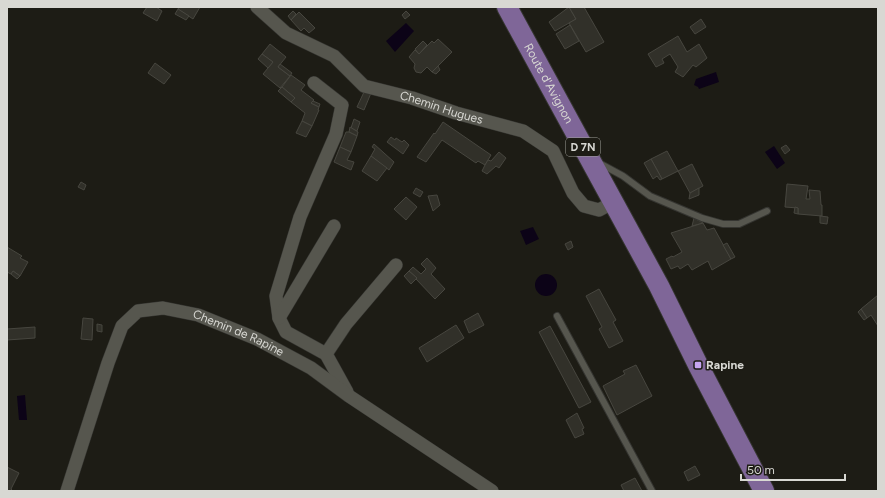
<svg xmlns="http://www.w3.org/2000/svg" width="885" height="498" font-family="Figtree,sans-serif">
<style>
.water{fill:#0c0317}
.building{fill:#313029;stroke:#47463f}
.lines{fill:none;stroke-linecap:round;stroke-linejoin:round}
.lane-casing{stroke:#353531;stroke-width:8}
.street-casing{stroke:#353531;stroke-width:14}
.primary-casing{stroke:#353531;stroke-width:22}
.lane{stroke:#56564e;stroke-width:6}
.street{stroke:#56564e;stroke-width:13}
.primary{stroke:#7f6698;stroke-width:20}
.poi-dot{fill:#c7a6f0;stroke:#1d1c15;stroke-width:1.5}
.labels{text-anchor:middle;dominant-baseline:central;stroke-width:3;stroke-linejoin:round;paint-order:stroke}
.shield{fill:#1d1c15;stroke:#a0a09a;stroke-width:1}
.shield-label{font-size:11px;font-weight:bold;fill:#d8d8d3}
.street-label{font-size:12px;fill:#d8d8d3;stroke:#1d1c15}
.poi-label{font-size:12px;font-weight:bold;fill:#d8d8d3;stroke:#1d1c15;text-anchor:start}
</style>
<rect width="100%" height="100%" fill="#1d1c15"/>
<!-- water -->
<g class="water">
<path d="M406,23L414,31L395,52L386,41Z"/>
<path d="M716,72L719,82L699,89L698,87L694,85L696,79Z"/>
<path d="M774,146L785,163L777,169L765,152Z"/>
<path d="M533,227L539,239L526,245L520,231Z"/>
<circle cx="546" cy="285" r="11"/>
<path d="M25,395L27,420H19L17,396Z"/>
</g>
<!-- building -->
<g class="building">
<path d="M147,7H156L162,11L157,21L143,13Z"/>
<path d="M179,7H200L193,19L178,9Z"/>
<path d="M569,7L576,19L555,31L549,22Z"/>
<path d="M569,7H584L604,42L586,52L569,23L576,19Z"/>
<path d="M178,9L189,16L186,20L175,14Z"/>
<path d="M293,11L296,14L291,20L288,16Z"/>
<path d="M406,11L410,15L405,19L402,15Z"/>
<path d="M299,12L315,28L309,33L304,28L301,31L291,20Z"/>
<path d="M701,19L706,27L695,34L690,27Z"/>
<path d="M570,25L579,41L565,49L556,34Z"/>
<path d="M678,36L687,52L699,44L707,58L696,67L693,65L683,77L675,72L678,67L670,54L662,59L664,63L656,67L648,54Z"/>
<path d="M438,39L452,52L432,72L427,67L421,73L416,72L414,68L415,64L409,57L415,50L419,54L432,41L434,43Z"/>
<path d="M423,41L427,45L419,54L415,49Z"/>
<path d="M270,44L286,57L278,67L290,76L280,88L263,74L273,62L262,54Z"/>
<path d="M262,54L273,62L268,68L258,59Z"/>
<path d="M155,63L171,75L164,84L148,73Z"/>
<path d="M280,64L292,73L290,76L278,67Z"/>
<path d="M438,66L440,70L436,74L432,72Z"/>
<path d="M291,75L305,85L301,90L314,100L311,103L319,107L318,110H319L312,126L302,121L305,113L291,102L295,98L282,87Z"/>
<path d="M282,87L295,98L291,102L278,91Z"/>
<path d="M364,92L371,93L364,110L357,107Z"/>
<path d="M313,101L320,104L319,107L311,103Z"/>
<path d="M354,119L360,122L357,131L351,128Z"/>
<path d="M302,121L312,126L306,137L296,133Z"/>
<path d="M443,122L491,155L485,165L478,161L476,163L442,140L426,162L417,157L434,133L435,134Z"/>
<path d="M350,127L358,132L357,136L349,132Z"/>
<path d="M346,132H349L357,136L351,152L340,147Z"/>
<path d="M391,137L395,140L396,138L402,142L404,140L409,145L403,154L387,142Z"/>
<path d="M374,144L394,162L389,170L371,156L375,149L372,147Z"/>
<path d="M786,145L790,150L785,154L781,148Z"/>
<path d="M340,147L351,152L347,160L354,162L351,170L334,162Z"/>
<path d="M667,151L678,171L662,179L651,159Z"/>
<path d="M499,152L506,158L499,168L496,166L487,174L482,171L485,165L488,160L491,161Z"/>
<path d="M371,156L387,168L377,181L362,171Z"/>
<path d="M651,159L662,179L660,180L657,176L653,179L644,163Z"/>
<path d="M692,164L703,186L690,193L678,171Z"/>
<path d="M81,182L86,185L84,190L78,187Z"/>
<path d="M787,184L808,186L806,199H810L809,190L820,191L821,205H822V216L798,214V208L785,207Z"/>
<path d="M416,188L423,192L420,197L413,193Z"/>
<path d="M699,188V195L689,199L690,193Z"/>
<path d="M437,195L440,205L433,211L428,196Z"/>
<path d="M406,197L417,207L406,220L394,209Z"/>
<path d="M795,207L798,208V214L794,213Z"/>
<path d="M820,216L828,217L827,224L820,223Z"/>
<path d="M694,218L703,223L692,226Z"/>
<path d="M703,223L707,230L714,228L731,259L712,270L708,261L692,270L688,264L680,269L678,266L671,269L666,259L672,256L673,257L682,252L671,233Z"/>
<path d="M571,241L573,247L568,250L565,244Z"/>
<path d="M727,243L735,257L731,259L723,245Z"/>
<path d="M7,247L22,256L20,258L28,262L20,276L13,271L11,274L7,272Z"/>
<path d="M427,258L436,268L431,274L445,289L435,299L416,279L417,278L409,271L413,267L421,274L426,269L421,264Z"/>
<path d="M13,271L20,276L17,279L11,274Z"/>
<path d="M409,271L417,278L411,284L404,276Z"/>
<path d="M599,289L616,320L613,322L623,341L609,348L599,329L602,327L586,296Z"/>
<path d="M878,295V326L871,315L867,318L861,309Z"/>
<path d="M861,309L867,318L864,320L858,312Z"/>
<path d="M478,313L484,325L469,333L464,321Z"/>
<path d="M83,318L93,319L92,340L81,339Z"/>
<path d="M97,324L102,325V332L97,331Z"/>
<path d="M456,325L464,338L427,362L419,348Z"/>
<path d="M550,326L591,402L579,408L539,332Z"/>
<path d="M35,327V338L7,340V329Z"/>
<path d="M636,365L652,396L617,415L603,386L625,374L623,371Z"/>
<path d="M577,413L584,428L582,429L584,434L575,438L566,420Z"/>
<path d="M695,466L700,475L688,481L684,472Z"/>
<path d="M7,467L19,473L11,489L13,491H7Z"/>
<path d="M635,478L642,491H624L621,485Z"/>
</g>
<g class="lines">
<defs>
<g id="lane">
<path d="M599,163L623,176L650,196L702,218L723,224H739L767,211"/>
<path d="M557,316L652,491"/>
</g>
<g id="street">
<path id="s1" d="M257,7L286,33L334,56L364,86L412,98L456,113L523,131L553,151L573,193L584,206L599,210L612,203"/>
<path d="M314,83L342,105L336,134L300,217L276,296L279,318L286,332L326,354"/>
<path d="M279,318L334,226"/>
<path d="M347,392L326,354L346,324L396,265"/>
<path id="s2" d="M67,491L108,363L122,326L138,311L163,308L198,315L257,339L311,368L349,396L492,491"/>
</g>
<g id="primary">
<path id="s3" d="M507,7L659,286L698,365L764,491"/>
</g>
</defs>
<!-- lane casing -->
<use href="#lane" class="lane-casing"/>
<!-- street casing -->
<use href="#street" class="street-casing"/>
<!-- primary casing -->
<use href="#primary" class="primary-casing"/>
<!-- lane -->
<use href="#lane" class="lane"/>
<!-- street -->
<use href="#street" class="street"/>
<!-- primary -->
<use href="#primary" class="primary"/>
</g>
<!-- markers -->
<rect class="poi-dot" x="694" y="361" width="8" height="8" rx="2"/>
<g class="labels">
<!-- shield labels -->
<rect class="shield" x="566" y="138" width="34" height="18" rx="3"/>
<g class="shield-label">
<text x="583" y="147">D 7N</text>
</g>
<!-- street labels -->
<g class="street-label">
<text stroke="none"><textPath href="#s3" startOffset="87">Route d'Avignon</textPath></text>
<text stroke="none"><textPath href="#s1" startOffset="215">Chemin Hugues</textPath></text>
<text stroke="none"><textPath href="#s2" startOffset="301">Chemin de Rapine</textPath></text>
</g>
<!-- poi labels -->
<g class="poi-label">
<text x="706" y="365">Rapine</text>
</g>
</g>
<!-- border -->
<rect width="885" height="498" fill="none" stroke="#d8d8d3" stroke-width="16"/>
<!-- scale -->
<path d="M741 474v6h104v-6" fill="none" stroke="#d8d8d3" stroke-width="2"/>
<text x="747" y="474" font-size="12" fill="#d8d8d3" stroke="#1d1c15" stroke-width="3" paint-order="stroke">50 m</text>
</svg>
